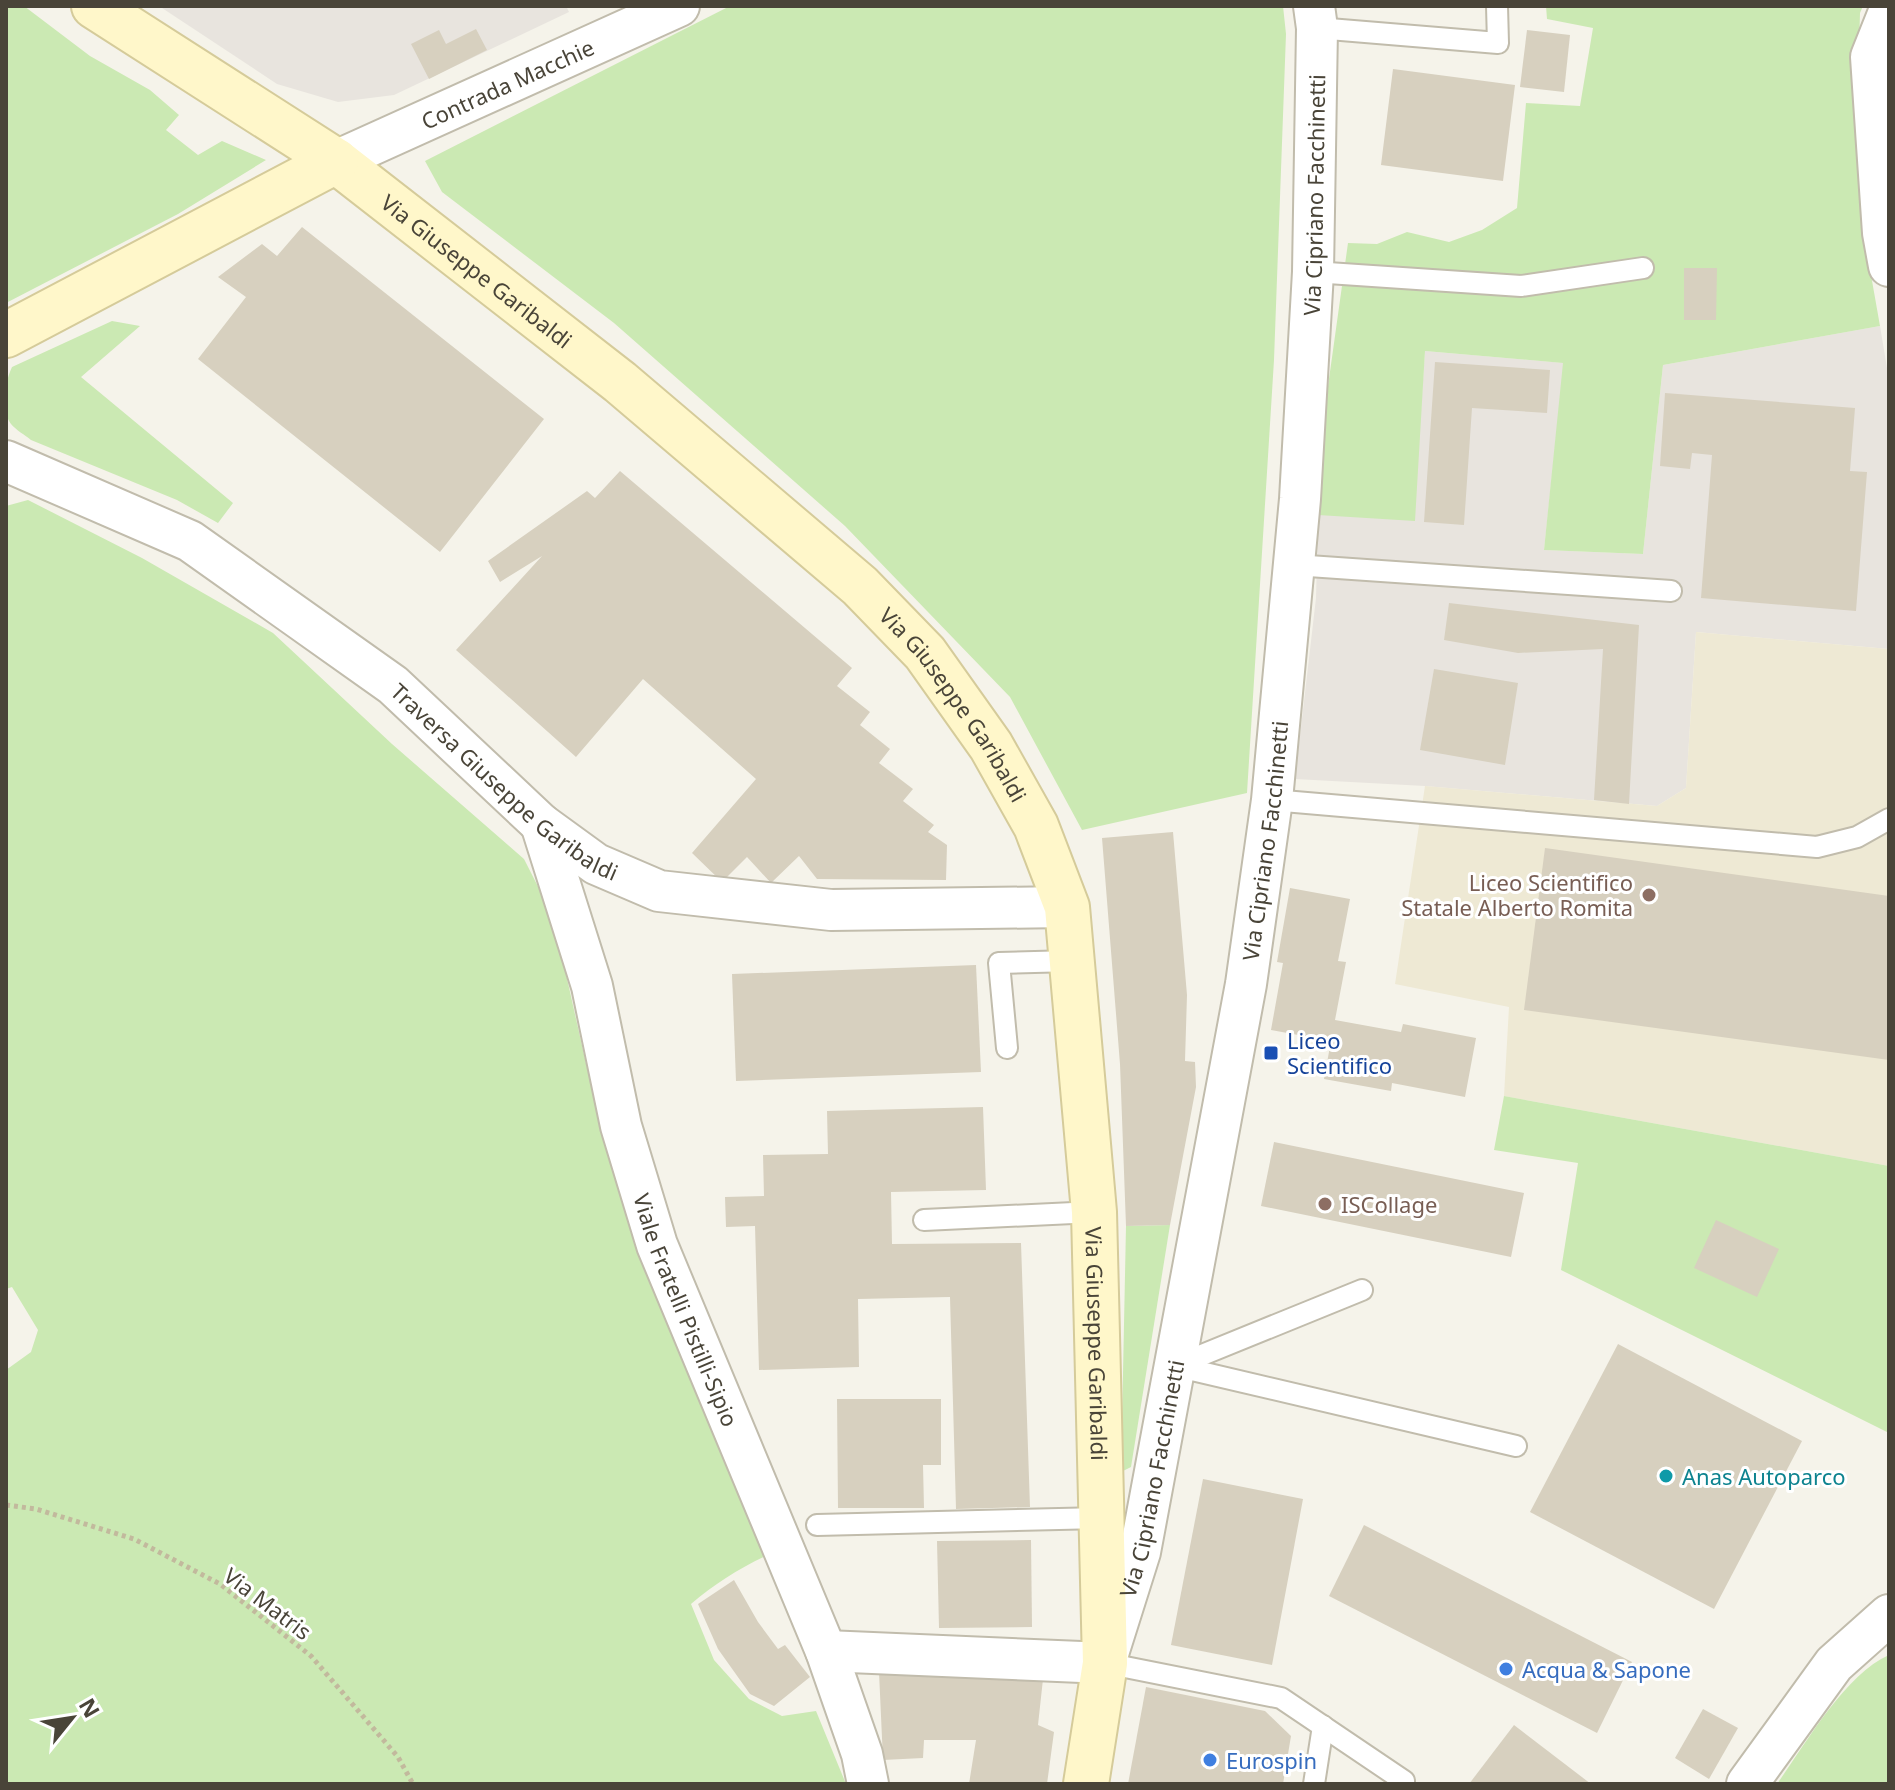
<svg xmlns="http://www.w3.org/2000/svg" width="1895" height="1790" font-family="'Noto Sans',sans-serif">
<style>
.industrial{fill:#e8e4de}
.education{fill:#eee9d4}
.green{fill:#cbe9b3}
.building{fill:#d7d0bf}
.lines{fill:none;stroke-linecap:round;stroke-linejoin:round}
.lane-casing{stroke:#c1bcac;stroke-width:24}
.street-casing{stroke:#c1bcac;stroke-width:44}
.secondary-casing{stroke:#d5cb9a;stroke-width:48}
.path{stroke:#c2b99d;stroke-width:5;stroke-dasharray:4 4;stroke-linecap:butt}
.lane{stroke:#fff;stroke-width:20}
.street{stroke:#fff;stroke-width:40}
.secondary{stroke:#fff7ca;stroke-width:44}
.education-dot{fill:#8d6e63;stroke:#fff;stroke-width:3}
.transit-dot{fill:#1a4fb4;stroke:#fff;stroke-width:3}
.culture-dot{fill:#0f9aa8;stroke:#fff;stroke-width:3}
.shop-dot{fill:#3f7fe0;stroke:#fff;stroke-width:3}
.labels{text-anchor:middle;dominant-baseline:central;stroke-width:6;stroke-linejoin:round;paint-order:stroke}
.street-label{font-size:22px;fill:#494438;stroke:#fff}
.education-label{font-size:22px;fill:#785e54;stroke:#fff;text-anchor:end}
.transit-label{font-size:22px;fill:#164399;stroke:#fff;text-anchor:start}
.culture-label{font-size:22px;fill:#0d838f;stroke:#fff;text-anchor:start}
.shop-label{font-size:22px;fill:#366cbe;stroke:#fff;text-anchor:start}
</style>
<rect width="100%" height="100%" fill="#f5f3ea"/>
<!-- industrial -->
<g class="industrial">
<path d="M159,6H566L569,12L394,95L338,102L277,84Z"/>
<path d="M1880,326L1889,380V649L1696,632L1686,788L1657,806L1425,786L1295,779L1316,598L1318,515L1421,409L1425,351L1564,363L1544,550L1643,554L1663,365Z"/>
</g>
<!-- education -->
<path class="education" d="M1696,632L1889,649V1166L1504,1096L1509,1007L1395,984L1425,786L1657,806L1686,788Z"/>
<!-- green -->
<g class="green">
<path d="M6,6H24L90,56L150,90L179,115L166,130L198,155L222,141L266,160L178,214L6,303Z"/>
<path d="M730,6H1283L1286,34L1274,360L1247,793L1082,830L1010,697L845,526L614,323L442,192L425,161Z"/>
<path d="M1546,6H1863L1860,13L1859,47L1865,241L1880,326L1663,365L1643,554L1544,550L1563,363L1425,351L1415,521L1318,515L1328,386L1348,243L1377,244L1407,232L1449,242L1482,230L1517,208L1526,103L1580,106L1593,28L1547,19Z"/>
<path d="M112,321L140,326L81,377L233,503L218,523L177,500L31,440C25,435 16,430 11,424C0,409 5,382 12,367Z"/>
<path d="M28,500L142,558L273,633L392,744L524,859L553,916L598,1117L650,1282L770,1554C741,1567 716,1583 691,1604L714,1660L749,1699L782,1716L816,1711L846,1784H6V1370L31,1352L38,1330L12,1287L6,1289V506Z"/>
<path d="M1504,1096L1889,1166V1433L1561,1270L1578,1163L1494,1150Z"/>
<path d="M1170,1225L1131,1467L1121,1472L1126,1226Z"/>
<path d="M1889,1655V1784H1777C1805,1745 1845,1674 1889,1655Z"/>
</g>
<!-- building -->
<g class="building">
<path d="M476,29L487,50L429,79L411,44L439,30L446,44Z"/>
<path d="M1527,30L1570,35L1564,92L1520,87Z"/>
<path d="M1393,69L1515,85L1503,181L1381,165Z"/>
<path d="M302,227L544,419L440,552L198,359L246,297L218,277L262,244L277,256Z"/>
<path d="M1684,268H1717L1716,320H1684Z"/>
<path d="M1435,362L1550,370L1547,413L1472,408L1464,525L1424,522Z"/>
<path d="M1665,393L1855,408L1850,471L1867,472L1856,611L1701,598L1712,455L1692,453L1690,469L1660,466Z"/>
<path d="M620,471L852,668L837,686L870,712L860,725L890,749L879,763L913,789L903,801L934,825L928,832L947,845L946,880L817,879L799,856L771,883L747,857L722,882L692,853L756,779L643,679L576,757L456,650L542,556L500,582L488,561L587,491L595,498Z"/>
<path d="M1449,603L1639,625L1629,804L1594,800L1603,649L1518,653L1444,640Z"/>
<path d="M1434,669L1518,683L1505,765L1420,750Z"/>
<path d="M1173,832L1187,995L1185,1061L1195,1062L1196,1087L1170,1225L1126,1226L1120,1064L1102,838Z"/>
<path d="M1545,848L1889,896V1060L1524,1010Z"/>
<path d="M1290,888L1350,899L1338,961L1346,962L1335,1020L1401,1032L1403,1024L1476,1038L1465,1097L1392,1083L1391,1091L1324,1079L1331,1041L1271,1030L1283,963L1277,962Z"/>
<path d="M976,965L981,1072L736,1081L732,974Z"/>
<path d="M983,1107L986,1190L891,1192L892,1244L1021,1243L1030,1507L956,1509L950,1297L858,1299L859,1367L759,1370L755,1226L726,1227L725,1197L764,1196L763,1155L828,1154L827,1111Z"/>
<path d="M1274,1142L1524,1193L1511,1257L1261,1206Z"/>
<path d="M1716,1220L1779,1249L1757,1297L1694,1268Z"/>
<path d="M1618,1344L1802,1441L1714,1609L1530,1512Z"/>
<path d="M837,1399H941V1465H923L924,1508H838Z"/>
<path d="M1203,1479L1303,1499L1272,1665L1171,1645Z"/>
<path d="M1364,1525L1632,1662L1597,1733L1329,1596Z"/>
<path d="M1031,1540L1032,1627L939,1628L937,1541Z"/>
<path d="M734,1580L758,1622L778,1649L785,1645L810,1677L774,1706L750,1694L718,1649L698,1604Z"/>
<path d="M879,1672L1043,1679L1038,1725L1054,1732L1047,1784H969L976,1740H924L923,1758L883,1760Z"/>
<path d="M1146,1687L1265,1711L1291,1736L1283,1784H1128Z"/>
<path d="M1703,1709L1738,1728L1709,1779L1675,1758Z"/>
<path d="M1514,1725L1591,1784H1469Z"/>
</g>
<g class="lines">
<defs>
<g id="lane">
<path d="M1317,28L1498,43L1497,6"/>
<path d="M1313,272L1521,286L1643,268"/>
<path d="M1294,565L1671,591"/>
<path d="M1272,800L1817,847L1857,837L1889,819"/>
<path d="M1007,1048L999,963L1072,961"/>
<path d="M924,1220L1094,1212"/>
<path d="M1175,1366L1516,1446"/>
<path d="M1175,1366L1362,1290"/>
<path d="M817,1525L1102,1518"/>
<path d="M1105,1663L1281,1698L1404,1781V1784"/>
<path d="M1314,1784L1323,1726"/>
</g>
<g id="street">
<path d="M1889,12L1871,57L1883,233L1889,266"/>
<path id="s1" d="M336,161L679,6"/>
<path id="s2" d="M6,461L190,541L393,685L541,824L596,864L659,891L831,910L1067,907"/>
<path id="s3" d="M541,824L592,986L621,1126L657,1245L826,1651L862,1754L868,1784"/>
<path id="s4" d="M826,1651L1105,1663L1140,1552L1246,984L1272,800L1300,499L1313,272L1317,28L1314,6"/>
<path d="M1747,1784L1834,1664L1889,1615"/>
</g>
<g id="secondary">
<path id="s5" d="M94,6L336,161L620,382L860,586L925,653L991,746L1036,826L1067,907L1094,1212L1105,1663L1086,1784"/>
<path d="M6,335L336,161"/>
</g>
</defs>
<!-- lane casing -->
<use href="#lane" class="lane-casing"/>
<!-- street casing -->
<use href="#street" class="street-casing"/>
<!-- secondary casing -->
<use href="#secondary" class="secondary-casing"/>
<!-- path -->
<path class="path" d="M6,1505L36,1509L134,1539L220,1584L311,1656L398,1757L413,1784"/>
<!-- lane -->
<use href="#lane" class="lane"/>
<!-- street -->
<use href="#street" class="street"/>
<!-- secondary -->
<use href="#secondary" class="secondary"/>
</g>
<!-- markers -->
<g class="education-dot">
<circle cx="1649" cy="895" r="8"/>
<circle cx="1325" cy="1204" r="8"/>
</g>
<rect class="transit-dot" x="1263" y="1045" width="16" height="16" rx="4"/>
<circle class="culture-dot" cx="1666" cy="1476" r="8"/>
<g class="shop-dot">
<circle cx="1506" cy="1669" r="8"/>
<circle cx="1210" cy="1760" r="8"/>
</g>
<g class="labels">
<!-- street labels -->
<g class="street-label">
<text stroke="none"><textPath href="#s1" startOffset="188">Contrada Macchie</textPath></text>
<text stroke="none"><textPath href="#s4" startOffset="1766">Via Cipriano Facchinetti</textPath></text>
<text stroke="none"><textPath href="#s5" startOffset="466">Via Giuseppe Garibaldi</textPath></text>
<text stroke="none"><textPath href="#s5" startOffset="1114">Via Giuseppe Garibaldi</textPath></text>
<text stroke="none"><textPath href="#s2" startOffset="598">Traversa Giuseppe Garibaldi</textPath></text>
<text stroke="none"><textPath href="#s4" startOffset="1118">Via Cipriano Facchinetti</textPath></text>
<text stroke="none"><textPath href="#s3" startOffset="508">Viale Fratelli Pistilli-Sipio</textPath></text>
<text stroke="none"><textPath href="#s5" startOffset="1786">Via Giuseppe Garibaldi</textPath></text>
<text stroke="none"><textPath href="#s4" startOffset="470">Via Cipriano Facchinetti</textPath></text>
<text transform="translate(268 1603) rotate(37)">Via Matris</text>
</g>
<!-- education labels -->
<g class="education-label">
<text x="1633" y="882">Liceo Scientifico<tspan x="1633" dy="25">Statale Alberto Romita</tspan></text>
<text x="1341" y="1204" text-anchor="start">ISCollage</text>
</g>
<!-- transit labels -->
<g class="transit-label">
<text x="1287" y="1040">Liceo<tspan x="1287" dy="25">Scientifico</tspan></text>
</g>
<!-- culture labels -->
<g class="culture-label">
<text x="1682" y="1476">Anas Autoparco</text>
</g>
<!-- shop labels -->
<g class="shop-label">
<text x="1522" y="1669">Acqua &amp; Sapone</text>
<text x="1226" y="1760">Eurospin</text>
</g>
</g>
<!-- border -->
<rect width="1895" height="1790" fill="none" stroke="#494438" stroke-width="16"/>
<!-- north arrow -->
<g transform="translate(72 1718) rotate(60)" stroke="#ffffff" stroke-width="6" paint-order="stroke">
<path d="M0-6L14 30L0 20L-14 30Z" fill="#494438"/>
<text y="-12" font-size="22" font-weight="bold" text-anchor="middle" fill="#494438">N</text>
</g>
</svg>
